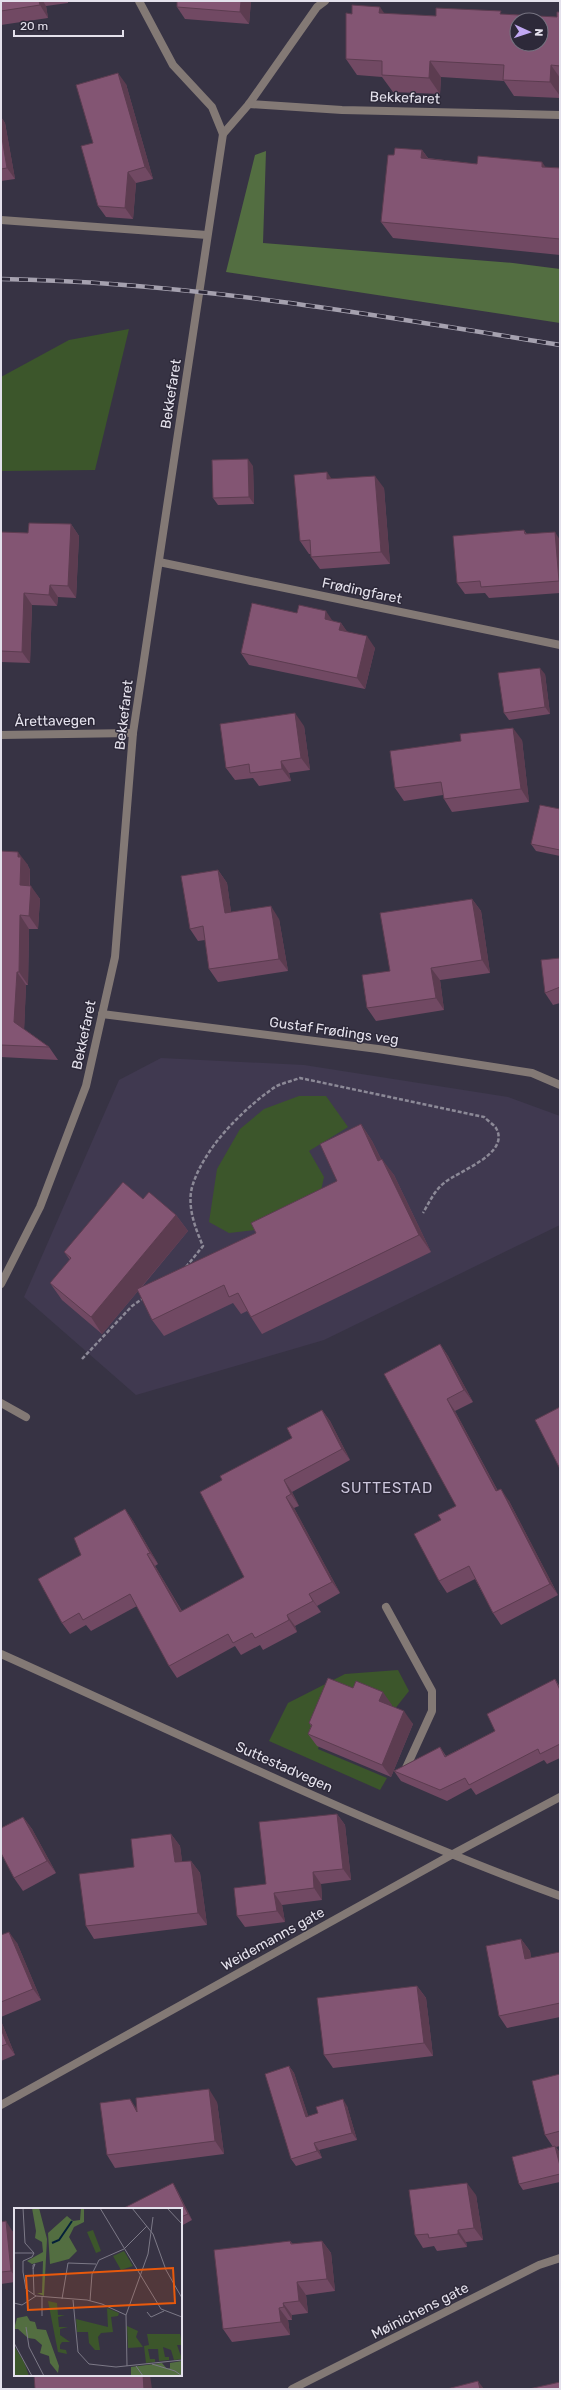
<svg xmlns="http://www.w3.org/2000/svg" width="561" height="2390" font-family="Rubik,sans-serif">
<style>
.built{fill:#403950}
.green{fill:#3c562b}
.forest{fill:#536e41}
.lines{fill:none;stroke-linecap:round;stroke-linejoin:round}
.path{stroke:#8c8997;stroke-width:2.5;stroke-dasharray:4 2;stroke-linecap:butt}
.service{stroke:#837975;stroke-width:8}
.minor{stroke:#837975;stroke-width:8}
.rail-casing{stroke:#a5a1af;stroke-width:4.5}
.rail{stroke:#2d2939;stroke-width:3;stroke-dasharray:9;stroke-linecap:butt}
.wall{fill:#714963}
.shaded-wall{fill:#5c3c50}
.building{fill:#835573;stroke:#5c3c50;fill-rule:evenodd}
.labels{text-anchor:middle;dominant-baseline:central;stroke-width:3;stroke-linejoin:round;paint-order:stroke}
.street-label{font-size:14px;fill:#e4e1ec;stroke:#2d2939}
.neighbourhood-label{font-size:15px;letter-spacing:1px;fill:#ccc6dc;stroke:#2d2939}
.inset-river{fill:none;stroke:#04203a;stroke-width:2}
.inset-road{fill:none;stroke:#7c7987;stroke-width:1}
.view{fill:#e8590c;fill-opacity:0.15;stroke:#e8590c;stroke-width:2}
.inset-edge{fill:none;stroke:#e4e1ec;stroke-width:2}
</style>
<rect width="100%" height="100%" fill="#373344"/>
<!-- built -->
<path class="built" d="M161,1058L304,1065L508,1097L560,1116V1225L324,1340L136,1395L24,1297L119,1080Z"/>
<!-- green -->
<g class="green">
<path d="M129,329L95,470L1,471V377L69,340Z"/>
<path d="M299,1096H326L348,1127L309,1151L324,1177L320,1195L255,1230L229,1233L209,1222L217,1169L240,1129L264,1109Z"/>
<path d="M398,1670L409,1691L394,1710L321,1740L318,1749L387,1778L380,1790L269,1741L288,1703L345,1674Z"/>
</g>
<!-- forest -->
<path class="forest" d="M266,151L263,243L513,263L560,269V323L226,272L255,155Z"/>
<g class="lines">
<!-- path -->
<g class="path">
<path d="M186,1267L203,1246C195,1228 186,1204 193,1184C205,1147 243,1109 275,1087C282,1083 292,1081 300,1078L484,1117C487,1120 493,1124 496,1128C511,1154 458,1171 444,1183C434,1191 429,1203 423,1213"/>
<path d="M82,1359L132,1306L145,1297"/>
</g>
<!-- service -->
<g class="service">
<path d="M1,220L207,235"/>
<path d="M1,1403L26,1417"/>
<path d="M386,1607L432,1691V1711L406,1768"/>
</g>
<!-- minor -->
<g class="minor">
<path d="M249,104L342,110L560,115"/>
<path d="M223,134L249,104L317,7L325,1"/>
<path d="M159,562L560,645"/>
<path d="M1,735L133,733"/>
<path d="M102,1014L378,1049L532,1073L560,1085"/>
<path d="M1,1284L40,1207L86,1086L115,957L133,733L223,134L212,107L173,65L139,1"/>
<path d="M1,1654C186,1737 369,1826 560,1896"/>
<path d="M1,2105L453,1854L560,1797"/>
<path d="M292,2389L539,2265L560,2258"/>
</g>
<defs>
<path id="rail" d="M1,279C189,282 375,315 560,345"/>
</defs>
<!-- rail casing -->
<use href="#rail" class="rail-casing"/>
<!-- rail -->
<use href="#rail" class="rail"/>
</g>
<!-- wall -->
<g class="wall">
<path d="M1,1H68V3L46,6L48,18L1,25Z"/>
<path d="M177,1H251L249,24L185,19L177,7Z"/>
<path d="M560,12V98L514,96L504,81L441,77L440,94L393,92L382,77L357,75L346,59L385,14L436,16L503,14L557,17Z"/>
<path d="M126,84L153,179L136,183L133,219L106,217L98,206L93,143Z"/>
<path d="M1,117L5,123L15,179L1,181Z"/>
<path d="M422,150L428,158L477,164L546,167L560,168V255L393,238L381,222Z"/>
<path d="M253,466L254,504L218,505L213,498Z"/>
<path d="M331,479L384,488L390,564L320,569L311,557V554H309L300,541Z"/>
<path d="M71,524L79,536L76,598L58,597L57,606L32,605L30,663L1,662V532L28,533Z"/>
<path d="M524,530L527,534L560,540V593L489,598L485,593L465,594L457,583Z"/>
<path d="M333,621L341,623L347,632L375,648L365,689L249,665L241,653Z"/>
<path d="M545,674L550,714L509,720L504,713Z"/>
<path d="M304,726L310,770L289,773L291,781L259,786L253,778L235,780L226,768Z"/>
<path d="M522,740L529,802L452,812L444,799L443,795L404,801L395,788Z"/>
<path d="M560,809V856L536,851L531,844Z"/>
<path d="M1,851L28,865V866L30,870V886L40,899L38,929H29L28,985H26L24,1029L49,1047L58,1060L1,1057Z"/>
<path d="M218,870L227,883L231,912L279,919L288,971L218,982L209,969L205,940L198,941L190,929Z"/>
<path d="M472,899L481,911L490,973L440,980L444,1010L376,1021L367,1008L390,971Z"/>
<path d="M560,958V1003L553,1005L545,993Z"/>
<path d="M361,1124L372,1141L381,1159L394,1175L431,1252L262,1334L251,1317L247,1311L241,1314L233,1303L164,1336L152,1320L138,1291L102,1334L62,1300L50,1283L70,1260L64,1252L143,1199L176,1215L188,1231L141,1288L256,1233L337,1181Z"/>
<path d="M440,1344L448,1356L473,1402L455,1411L498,1491L509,1501L558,1595L501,1625L493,1613L475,1579L447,1593L439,1581L441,1520L456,1506Z"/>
<path d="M322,1410L330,1421L350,1460L292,1492L299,1506L294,1508L340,1593L317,1606L321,1612L295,1626L297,1632L263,1650L260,1645L241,1655L235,1646L177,1678L169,1666L137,1606L91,1631L86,1625L70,1634L62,1623L81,1555L125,1509L133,1521L158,1564L155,1566L182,1611L244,1577L222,1480L292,1438Z"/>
<path d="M555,1679L560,1687V1758L547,1764L544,1760L476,1795L471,1788L447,1801L401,1781L394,1771L440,1747L446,1756L495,1731Z"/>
<path d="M353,1688L392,1705V1706L413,1724L391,1777L317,1746L308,1734L311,1726L309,1723Z"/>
<path d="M337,1814L345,1825L351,1880L321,1884L322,1900L282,1905L285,1922L245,1927L237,1916L266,1884Z"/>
<path d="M23,1817L32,1829L56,1873L23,1891L14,1878Z"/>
<path d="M171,1834L180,1846L182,1862L191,1861L200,1873L207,1925L94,1939L86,1926L134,1867Z"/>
<path d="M1,1935L17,1943L41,2000L1,2017Z"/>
<path d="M521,1939L530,1951L531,1958L560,1952V2017L507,2028L499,2016Z"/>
<path d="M417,1986L426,1998L433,2056L333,2068L324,2055Z"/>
<path d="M1,2021L15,2055L1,2061Z"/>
<path d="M289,2066L294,2073L308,2116L347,2106L357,2140L319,2150L322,2158L296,2166L291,2159Z"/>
<path d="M560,2074V2146L556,2147L560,2153V2182L523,2190L519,2184L553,2147L545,2135Z"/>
<path d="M217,2102L224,2154L115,2168L107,2155L137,2108Z"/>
<path d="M177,2190L192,2220L181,2226V2209Z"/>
<path d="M476,2195L483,2240L466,2242L467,2247L437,2251L434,2246L423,2248L415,2235Z"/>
<path d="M1,2222L13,2232L15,2247V2282L1,2284Z"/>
<path d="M290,2241L293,2244L322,2241L331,2253L335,2291L306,2295L308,2313L292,2315V2320H288L290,2335L232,2342L223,2329Z"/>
</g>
<!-- shaded-wall -->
<g class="shaded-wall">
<path d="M39,1H43L46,6L48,18L40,5Z"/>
<path d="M241,1H251L249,24L240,12Z"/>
<path d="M380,7L391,23L379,13Z"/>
<path d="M430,61L441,77L440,94L429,78Z"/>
<path d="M551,65L560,78V96L550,82Z"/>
<path d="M118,73L126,84L153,179L145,167Z"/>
<path d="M1,117L5,123L15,179L7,168L1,132Z"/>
<path d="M422,150L434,167L421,158Z"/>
<path d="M542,162L554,179L542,167Z"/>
<path d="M128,172L136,183L133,219L125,208Z"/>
<path d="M248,459L253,466L254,504L249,497Z"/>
<path d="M327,472L336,485L327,479Z"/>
<path d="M375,476L384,488L390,564L381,552Z"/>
<path d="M71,524L79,536L76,598L68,586Z"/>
<path d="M555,532L560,540V583L559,581Z"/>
<path d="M50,585L58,597L57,606L49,595Z"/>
<path d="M24,593L32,605L30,663L22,652Z"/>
<path d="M326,611L334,623L325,619Z"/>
<path d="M341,623L349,634L339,630Z"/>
<path d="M367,636L375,648L365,689L357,678Z"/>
<path d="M540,668L545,674L550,714L545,707Z"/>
<path d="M295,713L304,726L310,770L301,758Z"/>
<path d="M513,728L522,740L529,802L521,789Z"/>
<path d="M281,761L289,773L291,781L282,769Z"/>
<path d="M18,852L28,865V866L30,870L29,898L20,885Z"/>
<path d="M218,870L227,883L233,926L225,913Z"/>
<path d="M31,886L40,899L38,929L29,916Z"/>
<path d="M472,899L481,911L490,973L482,960Z"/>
<path d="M271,906L279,919L288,971L279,959Z"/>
<path d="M20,915L29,929L28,985L19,972Z"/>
<path d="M431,968L440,980L444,1010L436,998Z"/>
<path d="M17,972L26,985L24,1035L14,1022Z"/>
<path d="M361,1124L372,1141L390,1177L378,1161Z"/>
<path d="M382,1159L394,1175L431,1252L419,1235Z"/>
<path d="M176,1215L188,1231L102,1334L91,1317Z"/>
<path d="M440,1344L448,1356L473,1402L464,1390Z"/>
<path d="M447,1399L455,1411L504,1503L496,1491Z"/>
<path d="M322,1410L330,1421L350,1460L342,1449Z"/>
<path d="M284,1480L292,1492L299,1506L291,1494Z"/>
<path d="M501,1489L509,1501L558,1595L550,1584Z"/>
<path d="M286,1497L294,1508L340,1593L332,1582Z"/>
<path d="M125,1509L133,1521L158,1564L150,1553Z"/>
<path d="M147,1554L155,1566L189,1624L180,1612Z"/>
<path d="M309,1594L321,1612L313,1601Z"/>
<path d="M287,1615L295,1626L297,1632L289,1620Z"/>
<path d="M383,1692L392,1705L388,1714L379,1701Z"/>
<path d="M404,1711L413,1724L391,1777L382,1765Z"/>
<path d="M337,1814L345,1825L351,1880L343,1869Z"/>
<path d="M23,1817L32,1829L56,1873L47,1861Z"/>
<path d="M171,1834L180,1846L184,1875L175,1862Z"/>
<path d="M191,1861L200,1873L207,1925L198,1913Z"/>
<path d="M313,1872L321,1884L322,1900L314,1888Z"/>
<path d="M274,1893L282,1905L285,1922L277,1911Z"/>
<path d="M9,1932L17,1943L41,2000L33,1989Z"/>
<path d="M521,1939L530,1951L534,1972L525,1959Z"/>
<path d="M417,1986L426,1998L433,2056L424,2043Z"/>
<path d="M1,2021L15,2055L7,2044L1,2029Z"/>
<path d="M289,2066L294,2073L311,2124L306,2117Z"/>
<path d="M209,2089L217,2102L224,2154L215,2141Z"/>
<path d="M130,2099L139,2112H137Z"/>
<path d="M343,2099L347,2106L357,2140L352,2133Z"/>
<path d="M314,2143L319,2150L322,2158L317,2151Z"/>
<path d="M555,2146L560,2153V2166Z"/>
<path d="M173,2183L177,2190L192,2220L188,2214Z"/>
<path d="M467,2183L476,2195L483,2240L474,2228Z"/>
<path d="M6,2221L13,2232L15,2247V2276L11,2271Z"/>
<path d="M458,2230L466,2242L467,2247L458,2234Z"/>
<path d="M322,2241L331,2253L335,2291L327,2279Z"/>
<path d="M297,2282L306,2295L308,2313L299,2301Z"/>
<path d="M283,2303L292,2315V2320L284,2307Z"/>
<path d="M279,2308L288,2320L290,2335L281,2322Z"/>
<path d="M143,2375H150L152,2389H144Z"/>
<path d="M478,2381L484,2389H480Z"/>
</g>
<!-- building -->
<g class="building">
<path d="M1,1H39L40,5L1,11Z"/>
<path d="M177,1H241L240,12L177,7Z"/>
<path d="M352,5L380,7L379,13L436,16V8L501,11L500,14L557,17V12H560V66L551,65L550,82L503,80L504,65L430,61L429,78L382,75V61L346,59V13L352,14ZM517,20H541V44H517Z"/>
<path d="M118,73L145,167L128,172L125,208L98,206L81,146L93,143L76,85Z"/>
<path d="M1,132L7,168L1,169Z"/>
<path d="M395,148L422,150L421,158L477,164L478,156L542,162V167L560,168V239L381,222L388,155H394Z"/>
<path d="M248,459L249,497L213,498L212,460Z"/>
<path d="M327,472V479L375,476L381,552L311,557L310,540L300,541L294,475Z"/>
<path d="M29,523L71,524L68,586L50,585L49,595L24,593L22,652L1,651V532L28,533Z"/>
<path d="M524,530L525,534L555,532L559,581L481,587L480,581L457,583L453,536Z"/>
<path d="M252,603L297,613L299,605L326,611L325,619L341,623L339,630L367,636L357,678L241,653Z"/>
<path d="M540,668L545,707L504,713L498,673Z"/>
<path d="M295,713L301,758L281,761L282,769L250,773L249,764L226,768L220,724Z"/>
<path d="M513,728L521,789L444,799L441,782L395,788L390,751L461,741L460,734Z"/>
<path d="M540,805L560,809V850L531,844Z"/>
<path d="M1,851L18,852V857H21L20,885L31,886L29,916L20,915L19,972H17L14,1022L49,1047L1,1045Z"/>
<path d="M218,870L225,913L271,906L279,959L209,969L203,926L190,929L181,876Z"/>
<path d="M472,899L482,960L431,968L436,998L367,1008L362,975L390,971L380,913Z"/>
<path d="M560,958V987L545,993L541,960Z"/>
<path d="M361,1124L378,1161L382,1159L419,1235L251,1317L238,1293L229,1297L224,1285L152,1320L137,1289L256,1233L251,1223L337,1181L320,1144Z"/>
<path d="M123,1182L143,1199L149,1192L176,1215L91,1317L50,1283L71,1258L64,1252Z"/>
<path d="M440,1344L464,1390L447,1399L496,1491L501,1489L550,1584L493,1613L469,1566L439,1581L414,1534L441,1520L438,1515L456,1506L384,1374Z"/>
<path d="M560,1407V1469L535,1420Z"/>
<path d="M322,1410L342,1449L284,1480L291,1494L286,1497L332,1582L309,1594L313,1601L287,1615L289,1620L255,1638L252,1633L233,1643L228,1634L169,1666L130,1594L83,1620L79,1613L62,1623L38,1579L81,1555L74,1538L125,1509L150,1553L147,1554L180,1612L244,1577L200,1492L222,1480L220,1476L292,1438L287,1428Z"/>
<path d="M328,1678L353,1688L356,1681L383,1692L379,1701L404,1711L382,1765L308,1734L312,1725L309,1723Z"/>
<path d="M555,1679L560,1690V1744L540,1754L538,1749L469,1785L465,1778L440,1790L394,1771L440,1747L445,1757L495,1731L487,1714Z"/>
<path d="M337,1814L343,1869L313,1872L314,1888L274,1893L277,1911L237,1916L234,1888L266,1884L259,1822Z"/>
<path d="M23,1817L47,1861L14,1878L1,1853V1828Z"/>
<path d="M171,1834L175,1862L191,1861L198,1913L86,1926L79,1874L134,1867L131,1839Z"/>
<path d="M9,1932L33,1989L1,2002V1935Z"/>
<path d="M521,1939L525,1959L560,1952V2003L499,2016L486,1946Z"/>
<path d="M417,1986L424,2043L324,2055L317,1998Z"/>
<path d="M1,2029L7,2044L1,2046Z"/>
<path d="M289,2066L306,2117L318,2113L316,2107L343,2099L352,2133L314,2143L317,2151L291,2159L265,2074Z"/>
<path d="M560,2074V2131L545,2135L532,2081Z"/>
<path d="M209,2089L215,2141L107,2155L100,2103L130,2099L137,2112L136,2098Z"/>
<path d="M555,2146L560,2166V2174L519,2184L512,2157Z"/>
<path d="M173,2183L188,2214L181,2217V2209H122Z"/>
<path d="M467,2183L474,2228L458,2230V2234L429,2238L428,2234L415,2235L409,2190Z"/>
<path d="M6,2221L11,2271L1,2272V2222Z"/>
<path d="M290,2241L291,2244L322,2241L327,2279L297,2282L299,2301L283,2303L284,2307L279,2308L281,2322L223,2329L214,2250Z"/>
<path d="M34,2375H143L144,2389H35Z"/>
<path d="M478,2381L480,2389H447Z"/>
<path d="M560,2382V2389H529Z"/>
</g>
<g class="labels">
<!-- street labels -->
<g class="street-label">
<text transform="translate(405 98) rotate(2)">Bekkefaret</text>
<text transform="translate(171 394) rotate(-81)">Bekkefaret</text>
<text transform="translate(362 591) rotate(12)">Frødingfaret</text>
<text transform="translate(124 715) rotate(-83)">Bekkefaret</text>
<text transform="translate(55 721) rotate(-1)">Årettavegen</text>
<text transform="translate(334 1031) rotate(8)">Gustaf Frødings veg</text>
<text transform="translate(84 1035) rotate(-78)">Bekkefaret</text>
<text transform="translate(284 1767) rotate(24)">Suttestadvegen</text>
<text transform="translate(273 1939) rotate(-29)">Weidemanns gate</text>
<text transform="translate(420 2311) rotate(-27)">Møinichens gate</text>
</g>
<!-- neighbourhood labels -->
<g class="neighbourhood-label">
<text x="387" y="1488">SUTTESTAD</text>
</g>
</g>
<!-- overview -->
<g transform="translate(14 2208)">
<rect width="168" height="168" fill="#373344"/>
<path d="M79,22L87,43L82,45L73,24ZM110,43L119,58L107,62L99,48ZM34,93L43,95L44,107H51L44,109L45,119H54L46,121V127L56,134H48L46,137V141L52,142L53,146L44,144ZM93,100L105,105L104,108L97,109L99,124L87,125L84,129L86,142H81L75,135L74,124H63L62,111L94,119ZM113,118L124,123L122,129L129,139L114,140ZM133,126H166L168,137H163L168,151L160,152L157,142L149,139L151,149H155V152L145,153L144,141H134L136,151H141V154L132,155L130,138L135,137ZM0,138L10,154L15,168H0Z" fill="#3c562b"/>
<path d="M18,0H25L33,31L30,88L23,85H28L29,53L18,56L13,53L29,44L28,34L21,30L22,23ZM67,0H70V14L60,19L55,29L63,43L55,51L36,56L34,25L53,8L59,13L66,12ZM13,108L16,113L21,114L23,121L32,122L45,158L44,165L36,155L35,148L26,145L28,137L21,131L14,130L4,121H0L3,110ZM168,153V168L117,167V159L148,155L153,161L156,160V155Z" fill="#536e41"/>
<path class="inset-river" d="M38,35L45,32L58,13"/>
<path class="inset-road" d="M9,0L11,35L20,45M86,0L147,101L168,109M118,0L139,26L152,62L168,90M153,0L168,16M0,45H20M20,45L18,49L9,53V64L12,81L22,88M19,61L21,56L19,57L20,86M48,91L54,55L82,56M59,92L64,144L75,156L102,159L168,152M76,93L78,66L85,52L110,41L133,18M0,95L8,97L22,88L73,92L88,96L112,107M133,104L137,109L150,103M28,108V89M12,119L15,139L30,168M0,135L18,168M138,156L161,163L168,168M113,158L112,107L134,46L139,9M122,158L129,168"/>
<path class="view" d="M159,60L161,95L14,102L12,68Z"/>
<rect width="168" height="168" class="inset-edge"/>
</g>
<!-- border -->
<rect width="561" height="2390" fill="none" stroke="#e4e1ec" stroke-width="4"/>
<!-- north arrow -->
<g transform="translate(529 32) rotate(93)"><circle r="19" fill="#2d2939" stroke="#767381"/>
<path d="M0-3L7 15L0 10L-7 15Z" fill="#c1a8f3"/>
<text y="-6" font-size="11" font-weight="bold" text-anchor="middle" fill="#e4e1ec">N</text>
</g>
<!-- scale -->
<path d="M14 30v6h109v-6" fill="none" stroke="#e4e1ec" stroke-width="2"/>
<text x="20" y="30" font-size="12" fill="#e4e1ec" stroke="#2d2939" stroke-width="3" paint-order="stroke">20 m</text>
</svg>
